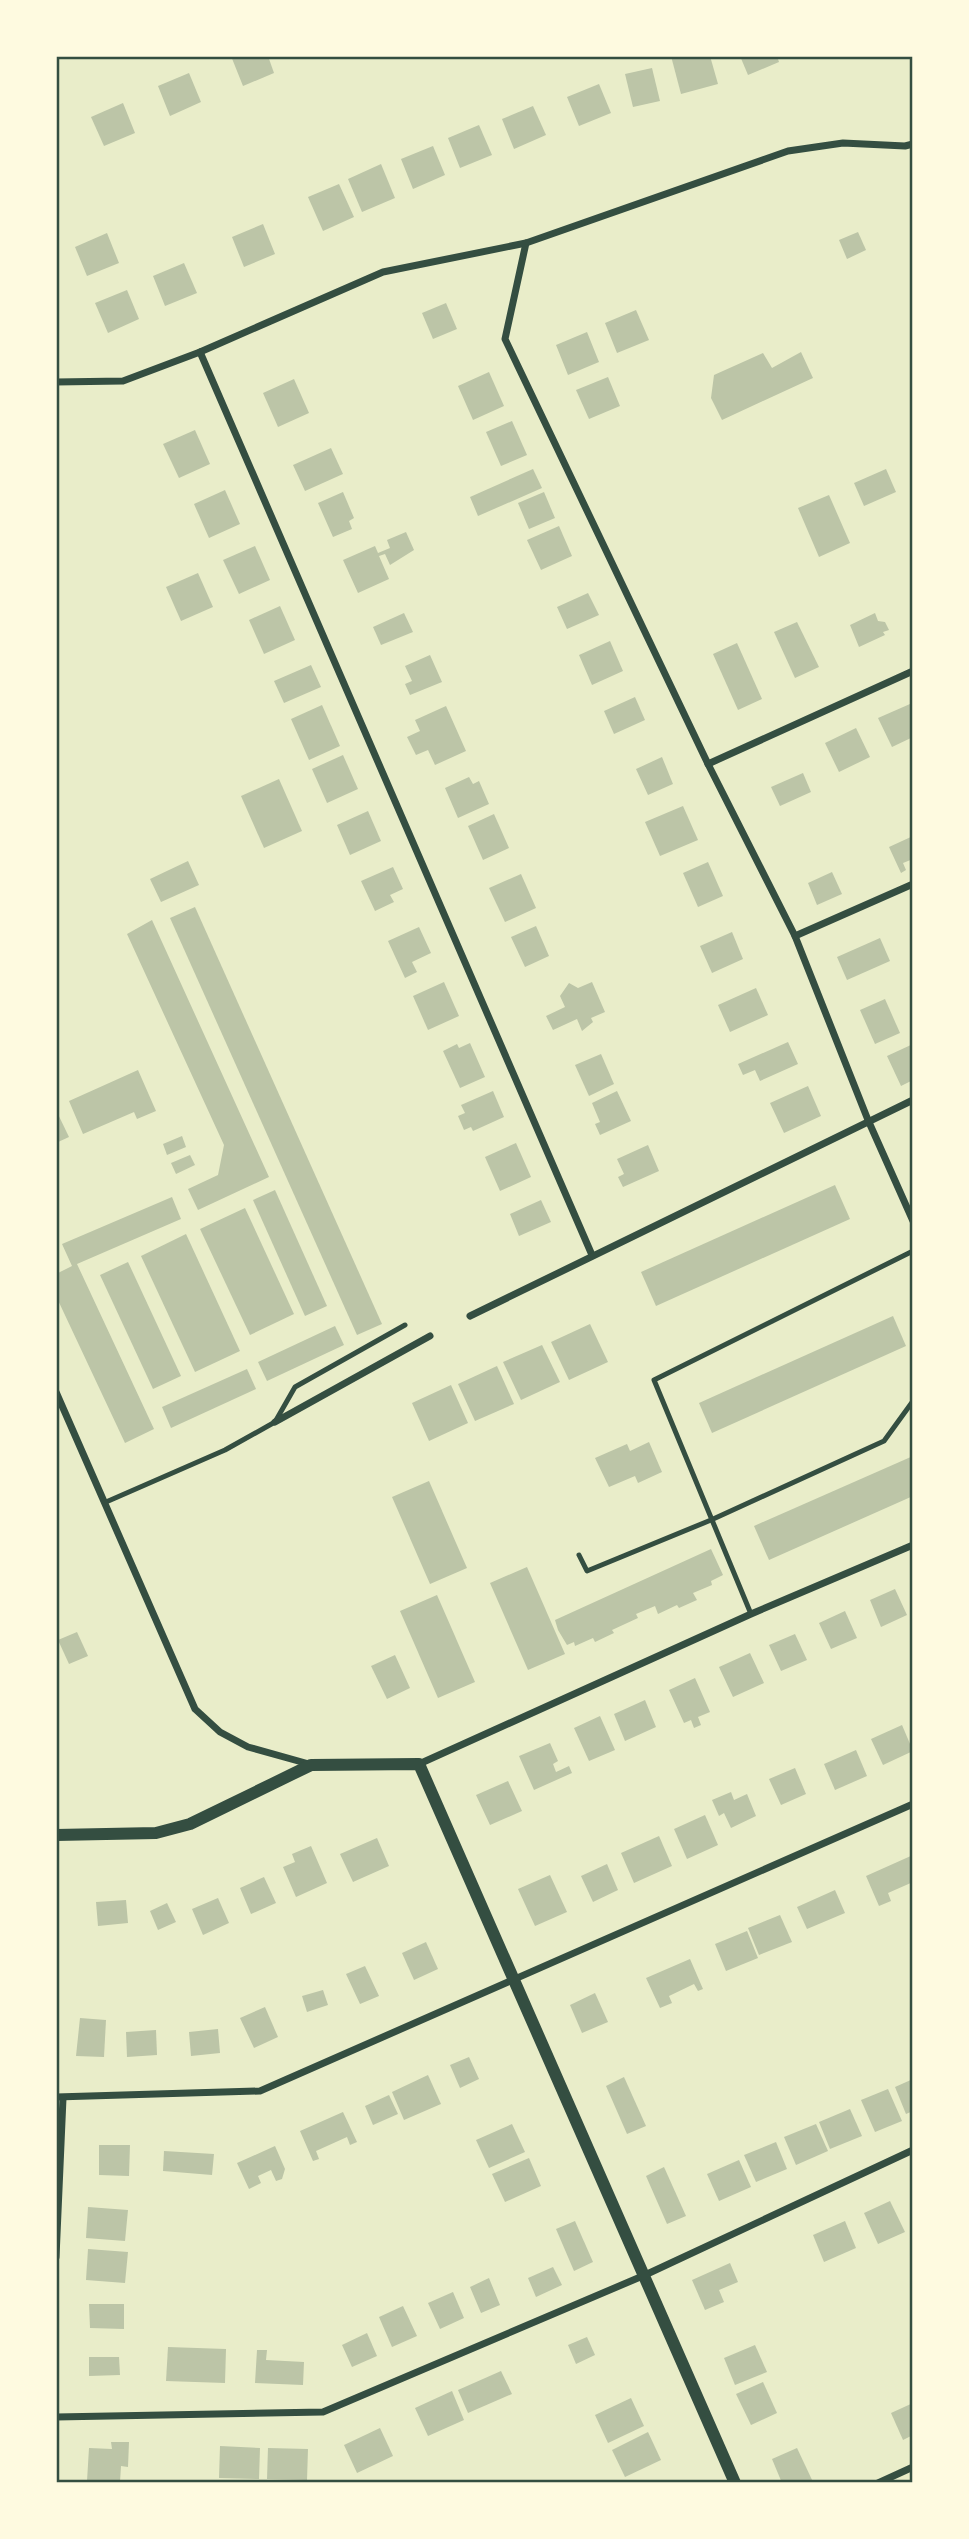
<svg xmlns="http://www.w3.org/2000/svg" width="969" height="2539" font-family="Montserrat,sans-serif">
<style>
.building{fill:#bcc5a7}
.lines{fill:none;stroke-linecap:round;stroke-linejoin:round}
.service{stroke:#344e41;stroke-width:5}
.minor{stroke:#344e41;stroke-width:7}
.tertiary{stroke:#344e41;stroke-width:12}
.neatline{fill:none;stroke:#344e41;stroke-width:2.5}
</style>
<rect width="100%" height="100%" fill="#e9edc9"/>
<!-- building -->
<g class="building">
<path d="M231,56H268L274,73L243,86Z"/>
<path d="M671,56H710L718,84L681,94Z"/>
<path d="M740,56H777L779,62L748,75Z"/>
<path d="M652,68L660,101L633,107L625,74Z"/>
<path d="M189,73L201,102L170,116L158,86Z"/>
<path d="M599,84L611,113L579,126L567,97Z"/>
<path d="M123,103L135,133L104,146L91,117Z"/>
<path d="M533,106L546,135L514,149L502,119Z"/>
<path d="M479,125L492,155L460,168L448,138Z"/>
<path d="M433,146L445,175L413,189L401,159Z"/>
<path d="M381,164L395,198L362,212L348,179Z"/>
<path d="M339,184L354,217L323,231L308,197Z"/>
<path d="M263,224L275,254L244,267L232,237Z"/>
<path d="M858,232L866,250L847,259L839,240Z"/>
<path d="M107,233L119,263L87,276L75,247Z"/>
<path d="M184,263L197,293L165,306L153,276Z"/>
<path d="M127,290L139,319L108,333L95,303Z"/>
<path d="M446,303L457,329L433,339L422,313Z"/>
<path d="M636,310L649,340L617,353L605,323Z"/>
<path d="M587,332L599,362L568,375L556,345Z"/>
<path d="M801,352L813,378L722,420L711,398L714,375L763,353L772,368Z"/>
<path d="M489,372L504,406L473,420L458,386Z"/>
<path d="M608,377L620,406L589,419L576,390Z"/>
<path d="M294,379L309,413L278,427L263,393Z"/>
<path d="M512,421L527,455L501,466L486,432Z"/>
<path d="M195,430L210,464L179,478L163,444Z"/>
<path d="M331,448L343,474L305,491L293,465Z"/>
<path d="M533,469L542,488L478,516L470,497Z"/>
<path d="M886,469L896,492L864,506L854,483Z"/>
<path d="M225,490L240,524L209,538L194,504Z"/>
<path d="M343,492L354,518L349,521L352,529L333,537L318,503Z"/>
<path d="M544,492L555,518L529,529L518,503Z"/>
<path d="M829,495L850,543L819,557L798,508Z"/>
<path d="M559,526L572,556L541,570L527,540Z"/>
<path d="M406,532L414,550L390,565L385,554L379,556L389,579L358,593L343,560L375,546L378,553L390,548L387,540Z"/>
<path d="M255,546L270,580L239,594L223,560Z"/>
<path d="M198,573L213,607L181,621L166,587Z"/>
<path d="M588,593L599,615L567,629L557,607Z"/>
<path d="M280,606L295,640L264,654L249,620Z"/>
<path d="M404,613L413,632L381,645L373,627Z"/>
<path d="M875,613L878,621L885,622L889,630L883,632L885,635L859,647L850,625Z"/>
<path d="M797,622L819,667L795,678L774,632Z"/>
<path d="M610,641L623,671L592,685L579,655Z"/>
<path d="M737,643L762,699L738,710L713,654Z"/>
<path d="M430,655L442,682L410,695L405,684L412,681L405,666Z"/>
<path d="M311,665L321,687L284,703L274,681Z"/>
<path d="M635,697L645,720L614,734L604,711Z"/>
<path d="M910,704L913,711V737L892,747L878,718Z"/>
<path d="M322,705L340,746L309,760L291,719Z"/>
<path d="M446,706L466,751L435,765L428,750L416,755L407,737L420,731L415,720Z"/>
<path d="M856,728L870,757L839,772L825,743Z"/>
<path d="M343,755L358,789L327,803L312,769Z"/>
<path d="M662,757L673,784L648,795L636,769Z"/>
<path d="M803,773L811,792L780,806L771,787Z"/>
<path d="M469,777L473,784L479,781L489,804L458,818L445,788Z"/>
<path d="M279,779L302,831L264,848L241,796Z"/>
<path d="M683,806L698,840L660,856L645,822Z"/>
<path d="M368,811L381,841L350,855L337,825Z"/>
<path d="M494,814L509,848L483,860L468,826Z"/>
<path d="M913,836V859L903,863L906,870L901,873L889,847Z"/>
<path d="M188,861L199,885L161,902L150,879Z"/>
<path d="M708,862L723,896L698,907L683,873Z"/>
<path d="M393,867L403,889L390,895L394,902L375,911L361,881Z"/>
<path d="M832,872L842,894L817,905L808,883Z"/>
<path d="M521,874L536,908L505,922L489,888Z"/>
<path d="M195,907L382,1324L357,1335L170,918Z"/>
<path d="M152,920L269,1177L198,1210L188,1189L218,1175L224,1145L127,934Z"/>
<path d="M536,926L549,956L525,967L511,937Z"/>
<path d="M419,927L431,953L412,962L417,972L405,978L388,941Z"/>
<path d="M732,932L743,959L712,973L700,946Z"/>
<path d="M880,938L890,961L847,980L837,957Z"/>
<path d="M444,982L459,1016L428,1030L413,996Z"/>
<path d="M592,982L605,1012L591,1018L593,1022L582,1031L577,1019L553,1030L546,1016L565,1007L560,996L569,983L578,988Z"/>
<path d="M756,988L768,1015L730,1032L718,1005Z"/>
<path d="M885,999L900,1033L875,1044L860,1010Z"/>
<path d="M788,1042L798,1064L760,1081L755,1070L743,1075L738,1064Z"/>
<path d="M470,1043L485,1077L460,1088L443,1051L457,1044L459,1048Z"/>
<path d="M913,1044V1080L901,1086L887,1056Z"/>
<path d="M601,1054L614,1084L589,1096L575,1065Z"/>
<path d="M138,1070L156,1111L137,1119L134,1112L83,1134L69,1101Z"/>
<path d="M808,1086L821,1116L784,1133L770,1103Z"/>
<path d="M493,1091L504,1117L473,1131L471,1127L464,1130L458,1116L465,1113L461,1105Z"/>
<path d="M617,1091L631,1121L600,1135L595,1124L600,1122L592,1103Z"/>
<path d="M56,1110L69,1137L56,1143Z"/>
<path d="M182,1136L186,1147L167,1155L163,1144Z"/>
<path d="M516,1143L531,1177L500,1191L485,1157Z"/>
<path d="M648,1145L659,1171L623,1187L618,1177L624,1174L617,1159Z"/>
<path d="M190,1155L195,1165L176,1174L171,1163Z"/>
<path d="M835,1185L850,1219L656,1306L641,1272Z"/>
<path d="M275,1190L327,1306L305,1316L253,1200Z"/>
<path d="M172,1197L181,1219L77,1264L154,1429L125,1443L56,1296V1274L72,1266L62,1244Z"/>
<path d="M541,1200L551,1222L519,1236L510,1214Z"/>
<path d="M245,1208L294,1314L250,1335L200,1229Z"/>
<path d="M186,1234L240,1351L195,1372L141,1256Z"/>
<path d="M128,1262L181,1376L153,1389L100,1275Z"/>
<path d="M893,1316L906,1346L712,1433L699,1403Z"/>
<path d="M590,1324L608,1362L569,1380L551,1342Z"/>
<path d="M335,1326L344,1345L267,1381L258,1362Z"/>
<path d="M542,1345L560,1382L521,1400L503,1362Z"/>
<path d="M497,1366L514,1404L475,1421L458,1384Z"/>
<path d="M247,1369L256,1389L171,1428L162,1407Z"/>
<path d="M451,1385L468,1423L429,1441L412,1403Z"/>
<path d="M649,1442L662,1472L638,1483L635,1476L609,1487L595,1458L627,1444L630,1451Z"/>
<path d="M913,1456V1496L769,1560L754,1526Z"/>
<path d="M429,1481L467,1568L430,1584L392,1497Z"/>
<path d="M711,1549L723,1575L711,1581L712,1585L693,1593L697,1600L679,1608L677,1605L658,1614L655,1606L636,1614L638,1618L612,1630L614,1633L595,1642L593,1638L575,1646L574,1642L567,1645L558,1630L555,1620Z"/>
<path d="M527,1567L565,1654L528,1670L490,1583Z"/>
<path d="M895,1589L907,1615L881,1627L870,1600Z"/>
<path d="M437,1595L475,1682L438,1698L400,1611Z"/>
<path d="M845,1611L857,1638L831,1649L819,1623Z"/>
<path d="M77,1632L88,1656L69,1664L58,1640Z"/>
<path d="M795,1634L807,1660L781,1671L769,1645Z"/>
<path d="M750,1653L764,1683L733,1697L719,1667Z"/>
<path d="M395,1655L410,1688L387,1699L371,1666Z"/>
<path d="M695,1678L710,1712L698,1717L701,1725L694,1728L691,1720L684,1723L669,1690Z"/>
<path d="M645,1700L656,1727L625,1741L614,1714Z"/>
<path d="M600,1716L615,1750L589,1761L574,1728Z"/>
<path d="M902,1725L913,1751L883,1765L871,1739Z"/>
<path d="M550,1743L558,1761L553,1764L556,1772L569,1766L572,1773L534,1790L519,1756Z"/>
<path d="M856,1750L867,1776L835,1790L824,1764Z"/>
<path d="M795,1768L806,1794L781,1805L769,1779Z"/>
<path d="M508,1781L522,1811L490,1825L476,1795Z"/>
<path d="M731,1792L734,1800L747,1794L756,1816L731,1828L724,1813L719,1816L712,1800Z"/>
<path d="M705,1815L718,1845L687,1859L674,1829Z"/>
<path d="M659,1836L672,1866L634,1883L621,1853Z"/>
<path d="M377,1838L389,1866L353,1882L340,1854Z"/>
<path d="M311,1846L327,1883L296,1897L283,1867L295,1862L292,1854Z"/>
<path d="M913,1855V1882L888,1893L891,1901L879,1906L866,1876Z"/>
<path d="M607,1864L618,1890L593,1902L581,1876Z"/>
<path d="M550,1875L567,1912L535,1926L518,1889Z"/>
<path d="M264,1877L276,1903L251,1914L240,1888Z"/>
<path d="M835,1890L845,1913L807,1929L797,1907Z"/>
<path d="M218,1898L229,1923L203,1935L192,1909Z"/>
<path d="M126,1900L128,1923L98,1926L96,1902Z"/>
<path d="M167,1903L176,1922L158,1930L150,1911Z"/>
<path d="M780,1915L792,1942L759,1955L748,1928Z"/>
<path d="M747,1931L758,1958L726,1971L715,1944Z"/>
<path d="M426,1942L438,1969L414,1980L402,1953Z"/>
<path d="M690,1959L703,1989L698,1991L694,1984L669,1996L672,2003L660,2008L646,1978Z"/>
<path d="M365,1966L379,1996L360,2004L346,1974Z"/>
<path d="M323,1990L328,2005L307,2012L302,1996Z"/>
<path d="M595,1993L608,2022L582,2033L570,2005Z"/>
<path d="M265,2007L278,2037L254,2048L240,2018Z"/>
<path d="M80,2018L106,2020L104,2057L76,2056Z"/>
<path d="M218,2029L220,2053L191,2056L189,2032Z"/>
<path d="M156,2030L157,2055L127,2057L126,2032Z"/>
<path d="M469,2057L479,2079L460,2088L450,2065Z"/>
<path d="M428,2075L441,2104L404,2120L392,2092Z"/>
<path d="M624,2077L646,2126L627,2134L606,2086Z"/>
<path d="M913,2079V2111L906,2114L895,2087Z"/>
<path d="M888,2089L902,2121L875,2132L861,2100Z"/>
<path d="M389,2095L398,2114L373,2125L365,2106Z"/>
<path d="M850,2109L862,2136L830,2149L819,2122Z"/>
<path d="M343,2112L357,2142L350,2145L347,2137L316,2151L319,2159L313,2161L300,2131Z"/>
<path d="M512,2124L525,2152L489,2168L476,2140Z"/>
<path d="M816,2124L828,2151L796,2165L784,2137Z"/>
<path d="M776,2142L787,2169L756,2182L744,2155Z"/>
<path d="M99,2145H130L129,2176L99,2175Z"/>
<path d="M275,2146L285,2169L282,2179L276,2181L271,2170L258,2176L261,2183L249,2189L237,2163Z"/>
<path d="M164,2151L214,2154L212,2175L163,2171Z"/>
<path d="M529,2158L541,2186L505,2202L492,2174Z"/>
<path d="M739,2160L751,2187L719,2201L707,2174Z"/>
<path d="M664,2167L686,2216L667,2224L646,2176Z"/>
<path d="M890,2201L905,2232L878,2244L864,2213Z"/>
<path d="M88,2207L128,2210L125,2241L86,2238Z"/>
<path d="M575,2221L593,2262L574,2271L556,2229Z"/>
<path d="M845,2221L856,2248L824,2262L813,2235Z"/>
<path d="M88,2249L128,2252L125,2283L86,2280Z"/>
<path d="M730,2263L738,2282L719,2290L724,2302L705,2310L692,2280Z"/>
<path d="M553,2267L562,2285L536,2297L528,2278Z"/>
<path d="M489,2278L500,2305L481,2313L470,2287Z"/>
<path d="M453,2292L464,2318L440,2329L428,2303Z"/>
<path d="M89,2304H124V2329L90,2328Z"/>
<path d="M403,2306L417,2336L392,2347L379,2317Z"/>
<path d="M367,2333L377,2356L352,2367L342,2345Z"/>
<path d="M587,2337L595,2355L576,2364L568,2345Z"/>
<path d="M755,2345L767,2372L735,2385L724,2358Z"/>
<path d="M168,2347L226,2349L225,2383L166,2381Z"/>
<path d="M257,2350H267L266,2360L304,2362L303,2385L255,2383Z"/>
<path d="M89,2357H119L120,2375L89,2376Z"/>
<path d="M501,2371L512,2394L468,2413L458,2390Z"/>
<path d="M763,2382L777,2413L751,2425L736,2394Z"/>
<path d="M452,2391L464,2420L428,2436L415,2408Z"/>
<path d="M631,2398L644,2426L608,2443L595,2415Z"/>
<path d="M913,2403V2435L903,2440L891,2413Z"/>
<path d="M380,2428L393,2456L357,2473L344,2445Z"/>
<path d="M648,2432L661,2460L625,2477L612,2450Z"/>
<path d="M111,2442H129L128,2467L121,2466L120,2482L87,2481L89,2448L112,2449Z"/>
<path d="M220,2446L260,2448L259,2479L219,2478Z"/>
<path d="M268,2448L308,2449L307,2480L267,2479Z"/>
<path d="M797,2448L813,2482L782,2483L772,2459Z"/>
</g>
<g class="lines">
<!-- service -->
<g class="service">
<path d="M106,1502L225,1450L275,1422L295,1387L405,1325"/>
<path d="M579,1555L587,1571L711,1520L884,1441L913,1401"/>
<path d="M751,1614L654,1380L913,1251"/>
</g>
<!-- minor -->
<g class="minor">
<path d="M526,243L505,339L708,764L795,936L868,1120L913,1221"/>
<path d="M200,352L592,1255"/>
<path d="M56,382L123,381L200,352L383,272L526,243L788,151L843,143L905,146L913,144"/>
<path d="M708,764L913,671"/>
<path d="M795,936L913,884"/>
<path d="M470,1316L913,1100"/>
<path d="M56,1392L195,1709L220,1732L248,1747L309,1764"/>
<path d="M275,1422L430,1336"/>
<path d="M419,1764L751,1614L913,1545"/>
<path d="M56,2097L260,2091L913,1804"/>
<path d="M56,2257L63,2098"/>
<path d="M56,2417L323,2412L645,2275L913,2150"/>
<path d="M878,2483L913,2467"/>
</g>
<!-- tertiary -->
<path class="tertiary" d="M56,1835L156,1833L190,1824L311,1765L419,1764L735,2483"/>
</g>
<!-- border -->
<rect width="969" height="2539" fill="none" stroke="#fefae0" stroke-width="116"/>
<rect x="58" y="58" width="853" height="2423" class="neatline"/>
</svg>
